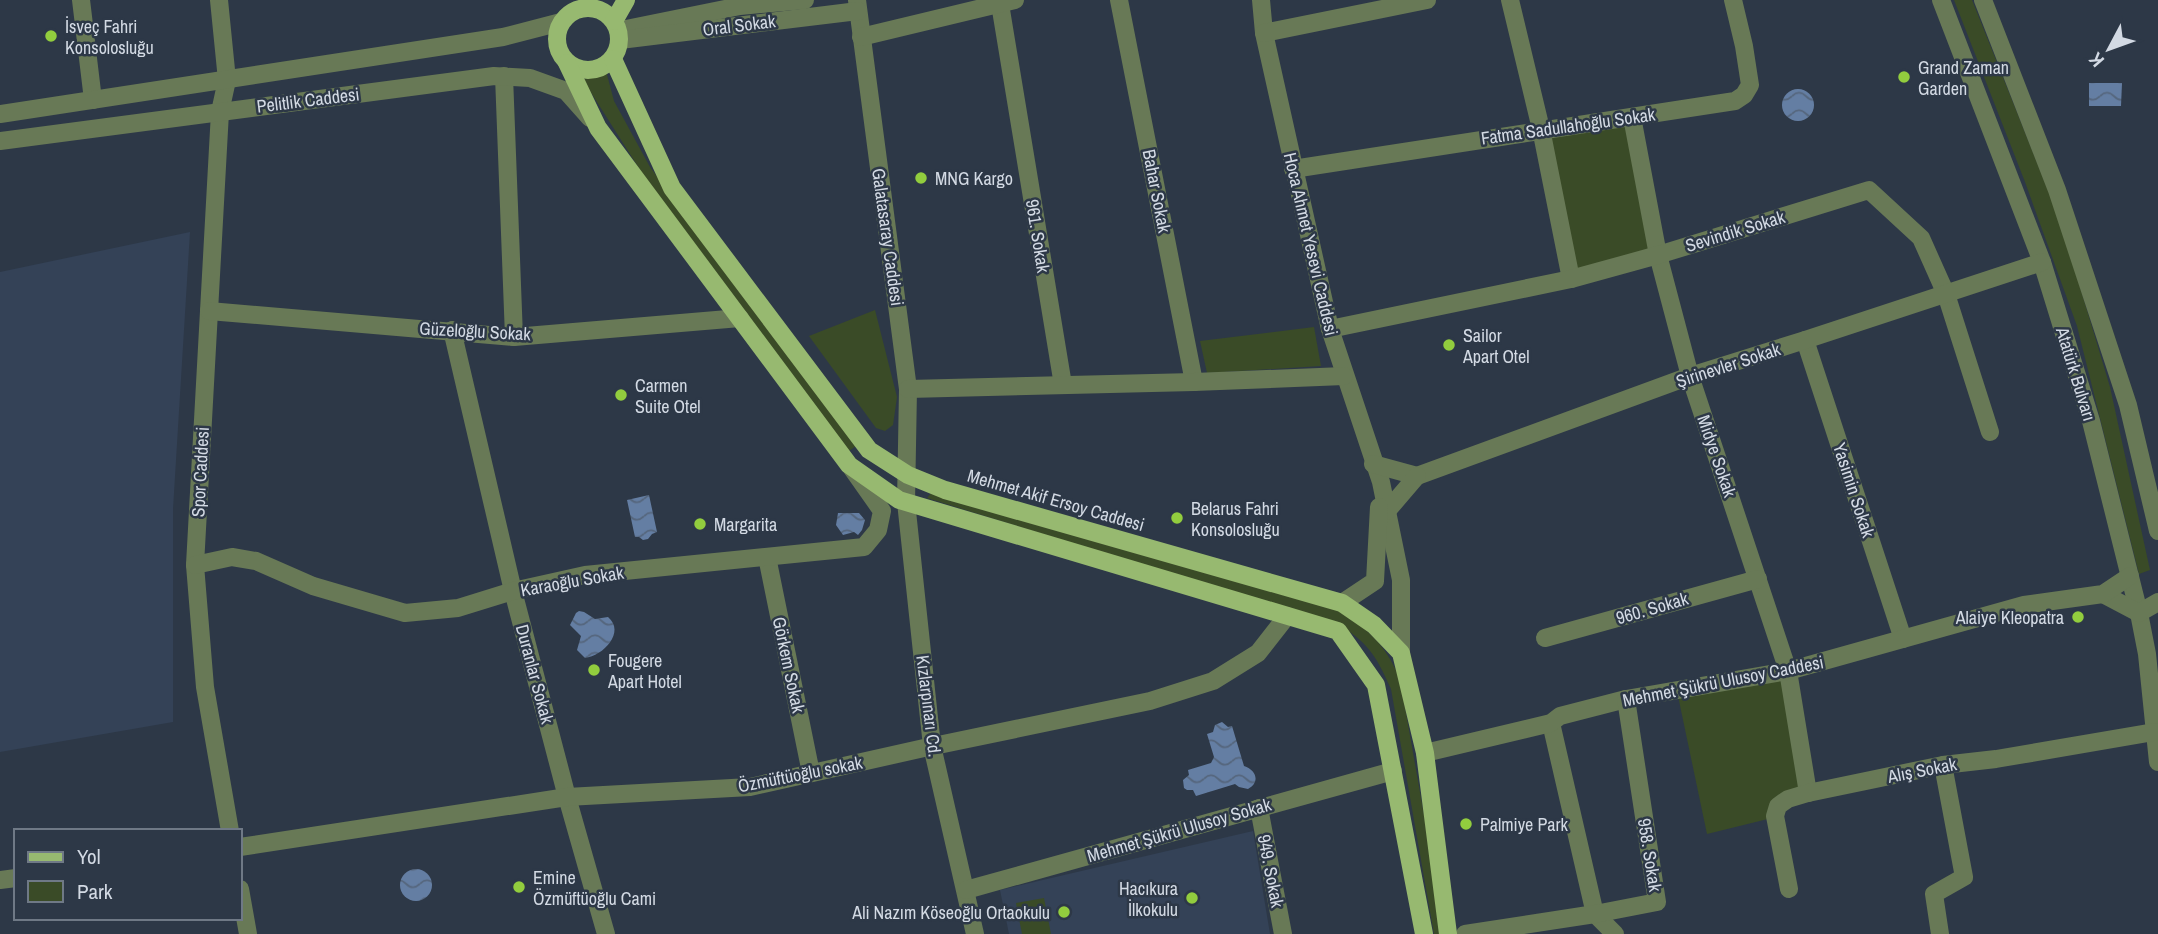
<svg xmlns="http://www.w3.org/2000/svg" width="2158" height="934" font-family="'Archivo Narrow',sans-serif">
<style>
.built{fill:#344257}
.park{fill:#3a4b27}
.water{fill:url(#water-waves)}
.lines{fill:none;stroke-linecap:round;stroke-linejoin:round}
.minor{stroke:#687956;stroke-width:18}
.major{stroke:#97b970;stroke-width:18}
.poi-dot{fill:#92cd3e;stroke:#2d3847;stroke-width:2.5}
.labels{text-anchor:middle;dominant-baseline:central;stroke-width:5;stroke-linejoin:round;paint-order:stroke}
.street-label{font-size:18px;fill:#d3dae4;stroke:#2d3847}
.poi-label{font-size:18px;fill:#d3dae4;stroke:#2d3847;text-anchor:start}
</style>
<defs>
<pattern id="water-waves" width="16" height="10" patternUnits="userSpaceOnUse" patternTransform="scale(1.75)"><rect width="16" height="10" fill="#647ea3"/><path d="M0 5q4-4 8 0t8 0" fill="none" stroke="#55667d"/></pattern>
</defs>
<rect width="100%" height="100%" fill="#2d3847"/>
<!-- built -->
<g class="built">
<path d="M190,232L173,509V722L0,752V272Z"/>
<path d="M1253,831L1270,934H1009L1000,890Z"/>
</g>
<!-- park -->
<g class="park">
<path d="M1954,0H1972L2060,220L2110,387L2150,570L2139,574L2077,326L2025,182Z"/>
<path d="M605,67L614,101L650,167L856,446L849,451L642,173L583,80Z"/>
<path d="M1628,122L1652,251L1575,272L1547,133Z"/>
<path d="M875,310L897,397L893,425L885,431L876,428L809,336Z"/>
<path d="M1314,327L1321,366L1207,373L1200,341Z"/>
<path d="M932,492L1338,609C1369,630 1385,644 1400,679L1445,934H1434L1391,689C1378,660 1370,644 1342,627L927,498Z"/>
<path d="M1783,678L1806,791L1772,818L1707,834L1678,696Z"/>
<path d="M1044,898L1051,934H1022L1016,903Z"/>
</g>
<!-- water -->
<g class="water">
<path d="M2089,83H2122L2121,106H2089Z"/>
<circle cx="1798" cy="105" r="16"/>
<path d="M649,495L657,532L652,534L648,539L643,540L639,537H635L627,500Z"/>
<path d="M838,513H859L865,520L862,530L858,535L854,532L843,535L836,525Z"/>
<path d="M579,611L584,612L595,619L608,617C626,632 603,656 585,658L577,650L581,636L570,625L576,613Z"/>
<path d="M1222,722L1228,727L1232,726L1244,766C1257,770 1260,783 1248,789L1239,787L1235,784L1196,796L1193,790H1187L1184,788L1183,780L1189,775L1188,770L1211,763L1214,757L1207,734L1213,732L1215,725Z"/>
<circle cx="416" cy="885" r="16"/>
</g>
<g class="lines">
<!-- minor -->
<g class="minor">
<path d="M81,0L93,100"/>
<path d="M219,0L227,80L220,112L195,565L205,687L230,831"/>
<path d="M857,0L908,389L906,502L932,746L975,934"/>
<path d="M1119,0L1194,382"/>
<path d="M1261,0L1264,33L1330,329L1381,482L1401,580V653"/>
<path d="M1510,0L1541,129L1571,279"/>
<path d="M1941,0L2042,262L2091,421L2139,613L2147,654L2158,762"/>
<path d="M1983,0L2057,190L2128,405L2158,531"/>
<path d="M1000,4L1063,385"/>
<path d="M626,29L740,6L805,0"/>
<path d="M1264,33L1427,0"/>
<path d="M861,37L1015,0"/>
<path d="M620,40L858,11"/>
<path d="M504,76L514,337"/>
<path d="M0,114L503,37L561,22"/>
<path d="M1632,117L1658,255L1690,376L1788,671L1808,793"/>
<path d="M0,141L494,76L530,78L566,91L590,118"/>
<path d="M1293,169L1735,101L1744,95L1750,85L1744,46L1733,0"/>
<path d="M209,311L514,337L740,318"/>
<path d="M1330,329L1571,279L1658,255L1869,190L1921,238L1946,294L1990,432"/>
<path d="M452,330L513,591L567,797L606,934"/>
<path d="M1805,340L1903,639"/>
<path d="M908,389L1194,382L1344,376"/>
<path d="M1373,464L1417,476L1690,376L1805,340L2042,262"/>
<path d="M1387,511L1417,476"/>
<path d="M767,557L811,773"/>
<path d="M195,565L232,557L256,561L313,586L405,613L458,608L513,591L585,575L864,547L878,530L882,511L851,467"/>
<path d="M2103,594L2139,613L2158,602"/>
<path d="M1342,603L1375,581L1379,507"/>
<path d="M1545,638L1758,579"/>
<path d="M1551,723L1595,914L1615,934"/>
<path d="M1425,753L1551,723L1560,716L1626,699L1788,671L2024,605L2103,594L2130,576"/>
<path d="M1259,808L1283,934"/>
<path d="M240,847L567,797L750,787L924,748L1150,701L1213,681L1258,653L1287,616"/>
<path d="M0,880L16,878"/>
<path d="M240,889L248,934"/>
<path d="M1789,889L1775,816L1778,806L1788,799L1808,793L1943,765L1996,759L2154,732"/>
<path d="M966,890L1393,771"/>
<path d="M1465,934L1595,914L1657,902L1626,699"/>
<path d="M1940,934L1934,894L1964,877L1943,765"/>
</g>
<!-- major -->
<g class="major">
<circle cx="588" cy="39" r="31"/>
<path d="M614,21L626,0"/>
<path d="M613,59L672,188L869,450L908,475L945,490L1342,603L1374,625L1401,653L1425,753L1448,934"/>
<path d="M567,63L598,128L849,465L899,500L1338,631L1376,685L1424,934"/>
</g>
</g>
<!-- markers -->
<g class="poi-dot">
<circle cx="51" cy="36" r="7"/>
<circle cx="1904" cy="77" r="7"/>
<circle cx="921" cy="178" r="7"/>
<circle cx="1449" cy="345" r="7"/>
<circle cx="621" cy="395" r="7"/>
<circle cx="1177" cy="518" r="7"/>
<circle cx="700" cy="524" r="7"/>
<circle cx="2078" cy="617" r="7"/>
<circle cx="594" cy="670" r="7"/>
<circle cx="1466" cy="824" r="7"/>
<circle cx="519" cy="887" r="7"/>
<circle cx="1192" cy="898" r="7"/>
<circle cx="1064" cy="912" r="7"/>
</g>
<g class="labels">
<!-- street labels -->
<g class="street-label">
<text transform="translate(739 25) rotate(-7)">Oral Sokak</text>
<text transform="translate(308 100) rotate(-7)">Pelitlik Caddesi</text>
<text transform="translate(1568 126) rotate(-8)">Fatma Sadullahoğlu Sokak</text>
<text transform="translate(1157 191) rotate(79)">Bahar Sokak</text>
<text transform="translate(1735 231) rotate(-17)">Sevindik Sokak</text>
<text transform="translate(1038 236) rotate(81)">961. Sokak</text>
<text transform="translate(888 237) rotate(82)">Galatasaray Caddesi</text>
<text transform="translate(1311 244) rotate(77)">Hoca Ahmet Yesevi Caddesi</text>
<text transform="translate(475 331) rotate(3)">Güzeloğlu Sokak</text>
<text transform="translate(1728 365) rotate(-18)">Şirinevler Sokak</text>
<text transform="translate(2076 374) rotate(73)">Atatürk Bulvarı</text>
<text transform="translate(1717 456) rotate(71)">Midye Sokak</text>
<text transform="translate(200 472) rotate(-87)">Spor Caddesi</text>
<text transform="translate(1854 490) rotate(72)">Yasimin Sokak</text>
<text transform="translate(1056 500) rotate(16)">Mehmet Akif Ersoy Caddesi</text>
<text transform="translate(572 581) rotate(-10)">Karaoğlu Sokak</text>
<text transform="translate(1652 608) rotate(-16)">960. Sokak</text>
<text transform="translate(789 665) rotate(78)">Görkem Sokak</text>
<text transform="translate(535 674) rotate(75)">Duranlar Sokak</text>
<text transform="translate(1723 681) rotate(-11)">Mehmet Şükrü Ulusoy Caddesi</text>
<text transform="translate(929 706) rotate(83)">Kızlarpınarı Cd.</text>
<text transform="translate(1922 770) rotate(-11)">Alış Sokak</text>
<text transform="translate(800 774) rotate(-11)">Özmüftüoğlu sokak</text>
<text transform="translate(1179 830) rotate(-16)">Mehmet Şükrü Ulusoy Sokak</text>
<text transform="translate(1650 855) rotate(81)">958. Sokak</text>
<text transform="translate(1271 871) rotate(79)">949. Sokak</text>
</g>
<!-- poi labels -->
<g class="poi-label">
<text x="65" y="26">İsveç Fahri<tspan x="65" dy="21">Konsolosluğu</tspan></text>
<text x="1918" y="67">Grand Zaman<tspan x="1918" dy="21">Garden</tspan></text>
<text x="935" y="178">MNG Kargo</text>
<text x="1463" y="335">Sailor<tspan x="1463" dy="21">Apart Otel</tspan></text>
<text x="635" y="385">Carmen<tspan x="635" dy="21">Suite Otel</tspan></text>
<text x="1191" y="508">Belarus Fahri<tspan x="1191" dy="21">Konsolosluğu</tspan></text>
<text x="714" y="524">Margarita</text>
<text x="2064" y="617" text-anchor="end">Alaiye Kleopatra</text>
<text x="608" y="660">Fougere<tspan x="608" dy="21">Apart Hotel</tspan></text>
<text x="1480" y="824">Palmiye Park</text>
<text x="533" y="877">Emine<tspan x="533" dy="21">Özmüftüoğlu Cami</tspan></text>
<text x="1178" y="888" text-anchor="end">Hacıkura<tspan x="1178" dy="21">İlkokulu</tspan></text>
<text x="1050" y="912" text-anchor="end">Ali Nazım Köseoğlu Ortaokulu</text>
</g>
</g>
<!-- legend -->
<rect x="14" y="829" width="228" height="91" fill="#2d3847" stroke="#6f7986" stroke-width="2"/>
<rect x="28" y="852" width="35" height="10" fill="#97b970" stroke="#6f7986" stroke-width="2"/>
<text x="77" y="864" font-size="21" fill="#d3dae4">Yol</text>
<rect x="28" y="881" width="35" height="21" fill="#3a4b27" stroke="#6f7986" stroke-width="2"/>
<text x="77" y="899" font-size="21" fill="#d3dae4">Park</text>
<!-- north arrow -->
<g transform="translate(2109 49) rotate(229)" stroke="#2d3847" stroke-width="5" paint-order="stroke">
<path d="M0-5L12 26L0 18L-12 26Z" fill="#d3dae4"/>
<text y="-10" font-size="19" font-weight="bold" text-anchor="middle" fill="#d3dae4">K</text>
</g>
</svg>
